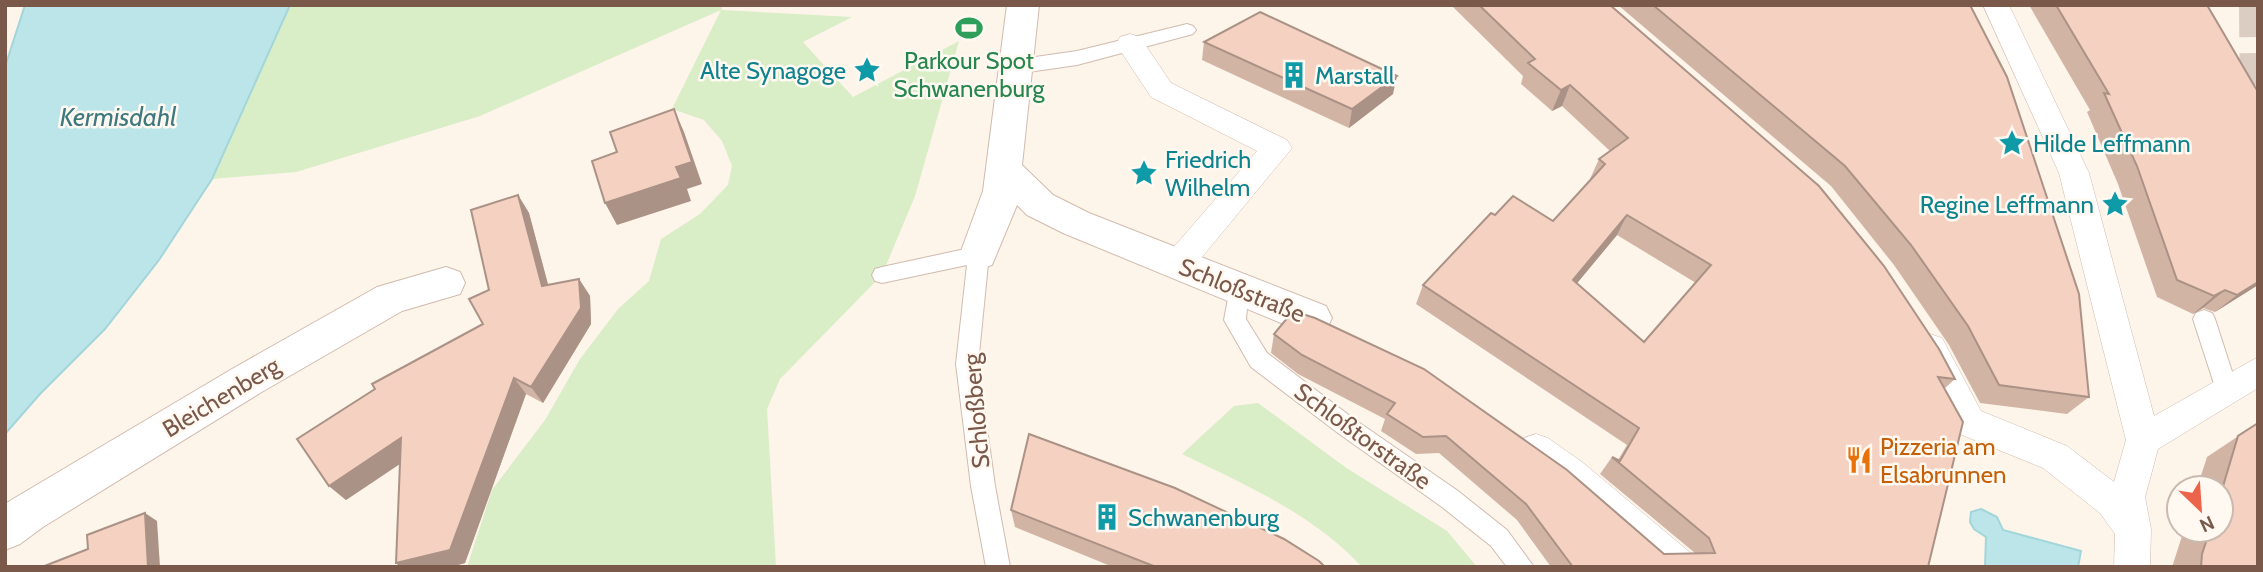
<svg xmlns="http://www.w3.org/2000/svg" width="2263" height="572" font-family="Cabin,sans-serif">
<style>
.green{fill:#d9edc7}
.water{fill:#bce5e9;stroke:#a2d6db;stroke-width:2}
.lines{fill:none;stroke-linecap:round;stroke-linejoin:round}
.pedestrian-tunnel{stroke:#dccdc2;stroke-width:32;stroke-dasharray:32 16;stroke-linecap:butt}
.service-casing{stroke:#d1bbae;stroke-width:2}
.pedestrian-casing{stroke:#d1bbae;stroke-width:1}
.minor-casing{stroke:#d1bbae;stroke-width:2}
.service{fill:#fff;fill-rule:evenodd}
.pedestrian{fill:#fff;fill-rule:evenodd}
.minor{fill:#fff;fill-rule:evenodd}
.wall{fill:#d2b4a5;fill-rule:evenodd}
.shaded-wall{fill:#ab9286}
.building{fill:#f4d1c0;stroke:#ab9286;stroke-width:2;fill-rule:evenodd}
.labels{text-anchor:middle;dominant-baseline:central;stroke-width:5;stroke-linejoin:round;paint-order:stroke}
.leisure-label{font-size:24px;fill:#27864d;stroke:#fff9f1}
.culture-label{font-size:24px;fill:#0d838f;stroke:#fff9f1;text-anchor:start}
.street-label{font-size:24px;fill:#7a594b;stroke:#fff9f1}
.food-label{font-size:24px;fill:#c56008;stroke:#fff9f1;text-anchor:start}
.water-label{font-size:26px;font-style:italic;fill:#3d797f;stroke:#fff9f1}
</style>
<rect width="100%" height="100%" fill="#fdf4ea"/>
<!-- green -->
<g class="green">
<path d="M290,5H721L722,10L852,17L803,42L853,97L959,41L915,196L882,275L780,379L767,409L776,567H467L492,490L545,420L580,359L618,309L649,281L661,239L700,214L728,185L732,166L722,141L704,120L672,109L721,10L480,116L296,172L212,179Z"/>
<path d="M1258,403L1345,467L1447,531L1477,567H1362C1313,514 1246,485 1182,454L1234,406Z"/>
</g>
<!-- water -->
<g class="water">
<path d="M25,5H290L212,179L159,260L105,329L40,394L5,434V67Z"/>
<path d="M1981,509L1997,517L2003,530L2081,551L2078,567H1985L1986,537L1974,529L1970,522L1971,512Z"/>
</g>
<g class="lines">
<!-- pedestrian-tunnel -->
<path class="pedestrian-tunnel" d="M2255,5L2256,130"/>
<defs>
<g id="service">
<path d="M1187,24L1193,26L1196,30L1193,34L1077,65L1015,74L1008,72L1006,67L1008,62L1015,60L1077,51Z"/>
<path d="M979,246L986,248L989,254L978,364L995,486L1010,567H986L971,486L956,364L967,265L882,283L875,281L872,275L875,269L882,267Z"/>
<path d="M1238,279L1245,282L1249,288L1246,319L1267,353L1354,419L1458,491L1507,530L1534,567H1507L1491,546L1442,507L1338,433L1251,367L1224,320L1231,282Z"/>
<path d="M2204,310L2212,313L2215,319L2238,390L2235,397L2227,400L2219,397L2216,390L2193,319L2196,313Z"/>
</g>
<g id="pedestrian">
<path d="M1983,5H2009L2089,173L2154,416L2258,357V388L2158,449L2145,497L2151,529L2150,567H2114L2115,534L2100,513L2043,468L1957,433L1914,348L1918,338L1930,334L1942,338L1981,411L2067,446L2114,482L2126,440L2059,173Z"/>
<path d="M1130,34L1140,37L1171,83L1287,140L1292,148L1189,273L1178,277L1167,273L1162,264L1167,255L1257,151L1151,97L1116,44L1120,37Z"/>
<path d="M1536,434L1548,438L1582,462L1693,555L1698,567H1653L1558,484L1524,460L1519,449L1524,438Z"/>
</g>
<g id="minor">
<path d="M1007,5H1039L1022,165L1053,195L1089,213L1326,306L1332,318L1326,330L1312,334L1298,330L1063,233L1027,215L1017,205L992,265L979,269L966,265L960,254L983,191Z"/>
<path d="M446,267L460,272L465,283L460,294L402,311L260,393L43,527L20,544L5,550V504L13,499L232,369L377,287Z"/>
</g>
</defs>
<!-- service casing -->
<use href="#service" class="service-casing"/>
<!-- pedestrian casing -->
<use href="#pedestrian" class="pedestrian-casing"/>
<!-- minor casing -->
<use href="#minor" class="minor-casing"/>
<!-- service -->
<use href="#service" class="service"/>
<!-- pedestrian -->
<use href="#pedestrian" class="pedestrian"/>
<!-- minor -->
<use href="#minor" class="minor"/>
</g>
<!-- wall -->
<g class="wall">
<path d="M1451,5H1610L1955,379L1944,389L1928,567H1551L1517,520L1439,453L1416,454L1381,431L1385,419L1298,374L1271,353L1274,334L1664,554L1695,553L1600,474L1612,457L1618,460L1627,445L1416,304L1423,285L1495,215L1553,221L1590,180V179L1599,159L1610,151L1562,106L1552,111L1521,84L1523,76ZM1617,235L1696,283L1644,342L1577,283Z"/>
<path d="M1618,5H1970L2089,397L2067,414L1980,403L1949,345L1894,265L1831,186Z"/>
<path d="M2029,5H2207L2258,92V285L2215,312L2203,308L2193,314L2157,297L2118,184L2087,112L2090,110Z"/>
<path d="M1204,42L1393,94L1349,128L1202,60Z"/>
<path d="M518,195L529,213L548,285L579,279L590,296L591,324L543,403L526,394L465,563L451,567H400L396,563L400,464L346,500L329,486L483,324L489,290Z"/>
<path d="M2258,423V567H2172L2184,530H2221V488H2197L2207,457Z"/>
<path d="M1011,510L1325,567H1113L1015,527Z"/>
</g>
<!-- shaded-wall -->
<g class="shaded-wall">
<path d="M1397,76L1393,94L1349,128L1352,109Z"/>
<path d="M1570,85L1562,106L1552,111L1561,90Z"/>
<path d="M674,109L684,132L702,184L687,189L691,201L617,225L605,203L676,167Z"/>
<path d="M518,195L529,213L553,303L542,286Z"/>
<path d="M1627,215L1617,235L1564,299L1573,280Z"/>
<path d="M579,279L590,296L591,324L543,403L531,387Z"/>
<path d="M2258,282V285L2215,312L2237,295Z"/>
<path d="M2225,290L2203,308L2193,314L2214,296Z"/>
<path d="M514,378L526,394L465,563L451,567H400L396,563Z"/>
<path d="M401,438L416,453L346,500L329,486Z"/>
<path d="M145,513L157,521L160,567H148Z"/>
</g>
<!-- building -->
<g class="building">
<path d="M1479,5H1610L1819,186L1884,266L1939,349L1955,379L1938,377L1963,422L1928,567H1573L1526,504L1446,436L1423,437L1387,414L1395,403L1302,355L1274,334L1293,311L1315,318L1424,369L1567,470L1664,554L1715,553L1709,538L1612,457L1620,461L1639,428L1423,285L1491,213L1495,215L1513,196L1553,221L1605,164L1599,159L1628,138L1570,85L1561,90L1528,63L1535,59ZM1627,215L1711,265L1644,342L1573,280Z"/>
<path d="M1653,5H1970L2007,77L2079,294L2089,397L1999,385L1968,326L1911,245L1845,166Z"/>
<path d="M2056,5H2207L2258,92V282L2237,295L2225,290L2214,296L2177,280L2137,166L2104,93L2109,94Z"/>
<path d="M1260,12L1397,76L1352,109L1204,42Z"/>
<path d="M674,109L692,162L676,167L681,178L605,203L592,161L617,152L610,132Z"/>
<path d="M518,195L542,286L579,279L581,308L531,387L514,378L450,550L396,563L401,438L329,486L297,439L375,389L372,384L483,324L469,299L489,290L471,210Z"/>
<path d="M2258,423V567H2201L2202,554L2210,530H2221V493L2238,436Z"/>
<path d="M1029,434L1175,488L1284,539L1319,561L1325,567H1156L1011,510Z"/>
<path d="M145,513L148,567H42L88,549L87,535Z"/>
</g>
<!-- icons -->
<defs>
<symbol id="stadium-bare" viewBox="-9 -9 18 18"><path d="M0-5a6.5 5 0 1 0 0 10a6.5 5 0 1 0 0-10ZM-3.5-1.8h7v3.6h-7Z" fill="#2e9e5b" stroke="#fff9f1" stroke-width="2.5" paint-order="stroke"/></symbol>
<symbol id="sight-bare" viewBox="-9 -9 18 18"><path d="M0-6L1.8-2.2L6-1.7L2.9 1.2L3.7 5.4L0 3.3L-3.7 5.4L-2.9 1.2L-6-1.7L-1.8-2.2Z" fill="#0f9aa8" stroke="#fff9f1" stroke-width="2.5" paint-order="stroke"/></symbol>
<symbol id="building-bare" viewBox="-9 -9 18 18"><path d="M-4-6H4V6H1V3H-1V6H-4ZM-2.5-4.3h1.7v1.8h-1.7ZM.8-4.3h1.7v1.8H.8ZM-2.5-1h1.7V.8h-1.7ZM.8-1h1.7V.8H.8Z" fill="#0f9aa8" stroke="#fff9f1" stroke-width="2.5" paint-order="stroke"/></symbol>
<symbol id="restaurant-bare" viewBox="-9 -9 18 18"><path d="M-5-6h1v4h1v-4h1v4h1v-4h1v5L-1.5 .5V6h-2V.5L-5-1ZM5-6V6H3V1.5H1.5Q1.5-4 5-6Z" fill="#e8710a" stroke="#fff9f1" stroke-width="2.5" paint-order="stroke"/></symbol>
</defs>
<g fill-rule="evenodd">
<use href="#stadium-bare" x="950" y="9" width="38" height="38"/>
<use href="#sight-bare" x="848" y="51" width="38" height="38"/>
<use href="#building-bare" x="1275" y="56" width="38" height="38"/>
<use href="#sight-bare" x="1993" y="124" width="38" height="38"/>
<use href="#sight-bare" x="1125" y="154" width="38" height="38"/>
<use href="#sight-bare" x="2096" y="185" width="38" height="38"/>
<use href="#restaurant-bare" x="1840" y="441" width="38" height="38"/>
<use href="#building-bare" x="1088" y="498" width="38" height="38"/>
</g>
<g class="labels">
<!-- leisure labels -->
<g class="leisure-label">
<text x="969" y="60">Parkour Spot<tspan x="969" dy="28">Schwanenburg</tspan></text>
</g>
<!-- culture labels -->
<g class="culture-label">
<text x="846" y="70" text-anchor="end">Alte Synagoge</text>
<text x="1315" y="75">Marstall</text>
<text x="2033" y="143">Hilde Leffmann</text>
<text x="1165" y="159">Friedrich<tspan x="1165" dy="28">Wilhelm</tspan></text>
<text x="2094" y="204" text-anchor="end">Regine Leffmann</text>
<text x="1128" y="517">Schwanenburg</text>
</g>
<!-- street labels -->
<g class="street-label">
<text transform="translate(1242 290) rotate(22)">Schloßstraße</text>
<text transform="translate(221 397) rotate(-31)">Bleichenberg</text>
<text transform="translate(976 411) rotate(-95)">Schloßberg</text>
<text transform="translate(1363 436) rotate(36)">Schloßtorstraße</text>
</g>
<!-- food labels -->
<g class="food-label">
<text x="1880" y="446">Pizzeria am<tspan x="1880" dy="28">Elsabrunnen</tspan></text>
</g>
<!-- water labels -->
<g class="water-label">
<text x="118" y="117">Kermisdahl</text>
</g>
</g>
<!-- border -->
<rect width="2263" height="572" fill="none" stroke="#7a594b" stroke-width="14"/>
<!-- north arrow -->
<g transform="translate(2200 509) rotate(155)"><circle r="33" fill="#fff9f1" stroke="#cab9af" stroke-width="2"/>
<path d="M0-5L12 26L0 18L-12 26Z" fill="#ec644b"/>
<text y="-10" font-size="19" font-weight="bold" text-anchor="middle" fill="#7a594b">N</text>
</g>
</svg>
